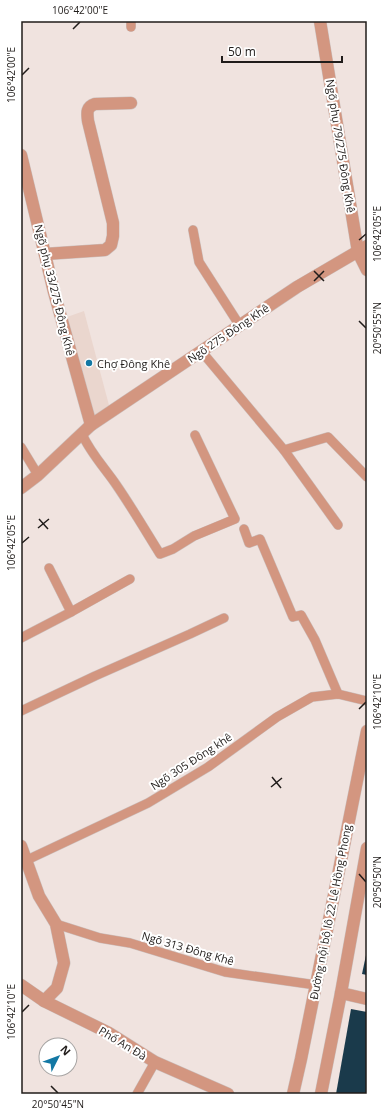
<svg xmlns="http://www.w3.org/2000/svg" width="388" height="1115" font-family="'Open Sans',sans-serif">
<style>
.built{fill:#ead6ce}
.building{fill:#1a3a4b}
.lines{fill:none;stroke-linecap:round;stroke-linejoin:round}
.service-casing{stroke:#cbbfbc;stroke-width:10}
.minor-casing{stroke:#cbbfbc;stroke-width:13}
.tertiary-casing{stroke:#cbbfbc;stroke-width:13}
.service{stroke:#d39680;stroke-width:9}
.minor{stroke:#d39680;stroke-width:12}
.tertiary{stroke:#d39680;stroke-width:12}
.ticks{fill:none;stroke:#201c1a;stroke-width:1.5}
.poi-dot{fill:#1378a4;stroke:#fff;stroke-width:1.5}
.labels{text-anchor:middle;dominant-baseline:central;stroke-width:4;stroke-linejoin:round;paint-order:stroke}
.street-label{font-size:11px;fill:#201c1a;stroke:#fff}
.poi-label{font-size:11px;fill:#201c1a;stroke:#fff;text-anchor:start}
.neatline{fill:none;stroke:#201c1a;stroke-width:1.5}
.ticks-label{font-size:10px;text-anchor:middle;fill:#201c1a}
</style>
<rect width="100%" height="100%" fill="#f0e3df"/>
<!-- built -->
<path class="built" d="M84,311L110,409L94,417L67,317Z"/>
<!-- building -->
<g class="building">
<path d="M366,955H367V975L362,974Z"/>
<path d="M351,1009L367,1012V1094H336Z"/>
</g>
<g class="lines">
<defs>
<g id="service">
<path d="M131,21V27"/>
<path d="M193,230L199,262L240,326"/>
<path d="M202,352L284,450L338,525"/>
<path d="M82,434C90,452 103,466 115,483C131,506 145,530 160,554L173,549L194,536L235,519L195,435"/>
<path d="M21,447L38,475"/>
<path d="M284,450L328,437L367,477"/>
<path d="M244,529L249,543L260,539L293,617L301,615L315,640L338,694"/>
<path d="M49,568L71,612"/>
<path d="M21,638L71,612L130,579"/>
<path d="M21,711L95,676L190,634L224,618"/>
<path d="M27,860L148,803L208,767L277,717L312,697L338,694L367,701"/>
<path d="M56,924L100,938L130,943L225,972L316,985"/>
<path d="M137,1094L155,1062"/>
</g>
<g id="minor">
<path d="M320,21L358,252L367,270"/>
<path d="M21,155L54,292L91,425"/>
<path d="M45,254L105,250L111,245L113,236V223L88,121C87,113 86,107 95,104L131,103"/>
<path d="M21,488L38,475L91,425L297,287L367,246"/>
<path d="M21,846L39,896L56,924L64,963L57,988L44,1001"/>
<path d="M293,1094L301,1059L367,731"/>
<path d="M321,1094L341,993L367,848"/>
</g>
<g id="tertiary">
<path d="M21,985L44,1001L109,1033L155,1062L228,1094"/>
<path d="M341,993L367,999"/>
</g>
</defs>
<!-- service casing -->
<use href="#service" class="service-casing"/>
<!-- minor casing -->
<use href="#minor" class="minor-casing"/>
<!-- tertiary casing -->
<use href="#tertiary" class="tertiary-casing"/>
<!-- service -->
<use href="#service" class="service"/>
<!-- minor -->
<use href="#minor" class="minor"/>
<!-- tertiary -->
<use href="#tertiary" class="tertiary"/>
</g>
<!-- ticks -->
<path class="ticks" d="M73,29L80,22M22,75L29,68M359,240L366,234M314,271L324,281M314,281L324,271M359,321L366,328M39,519L48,529M38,528L49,519M22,543L29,537M359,709L366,702M272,777L281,788M271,787L282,778M359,874L366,882M22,1012L29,1005M51,1086L58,1093"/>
<!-- markers -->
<circle class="poi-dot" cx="89" cy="363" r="4"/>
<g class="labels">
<!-- street labels -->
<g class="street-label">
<text transform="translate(341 146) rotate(81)">Ngõ phụ 79/275 Đông Khê</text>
<text transform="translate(55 290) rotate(76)">Ngõ phụ 33/275 Đông Khê</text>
<text transform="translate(228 333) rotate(-34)">Ngõ 275 Đông Khê</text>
<text transform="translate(191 761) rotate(-33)">Ngõ 305 Đông khê</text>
<text transform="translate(330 912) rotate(-79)">Đường nội bộ lô 22 Lê Hồng Phong</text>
<text transform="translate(188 948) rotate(16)">Ngõ 313 Đông Khê</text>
<text transform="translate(123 1043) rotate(31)">Phố An Đà</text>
</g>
<!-- poi labels -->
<g class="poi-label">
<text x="97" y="363">Chợ Đông Khê</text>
</g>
</g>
<!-- border -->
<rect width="388" height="1115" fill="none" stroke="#ffffff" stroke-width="44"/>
<!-- north arrow -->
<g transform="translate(58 1057) rotate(48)"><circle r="19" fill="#ffffff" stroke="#a6a4a3"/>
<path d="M0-3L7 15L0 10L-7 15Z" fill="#1378a4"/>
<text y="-6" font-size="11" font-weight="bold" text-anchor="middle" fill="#201c1a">N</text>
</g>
<!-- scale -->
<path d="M222 56v6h120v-6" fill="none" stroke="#201c1a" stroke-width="2"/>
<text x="228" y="56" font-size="12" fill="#201c1a" stroke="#ffffff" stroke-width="3" paint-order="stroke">50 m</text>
<rect x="22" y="22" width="344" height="1071" class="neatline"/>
<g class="ticks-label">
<text x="80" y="14">106°42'00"E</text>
<text transform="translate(11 75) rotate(-90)" y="4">106°42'00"E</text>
<text transform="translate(377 234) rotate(-90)" y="4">106°42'05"E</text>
<text transform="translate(377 328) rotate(-90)" y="4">20°50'55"N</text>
<text transform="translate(11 543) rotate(-90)" y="4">106°42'05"E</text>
<text transform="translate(377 702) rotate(-90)" y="4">106°42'10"E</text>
<text transform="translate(377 882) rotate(-90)" y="4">20°50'50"N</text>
<text transform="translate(11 1012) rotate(-90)" y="4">106°42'10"E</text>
<text x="58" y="1108">20°50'45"N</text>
</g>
</svg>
